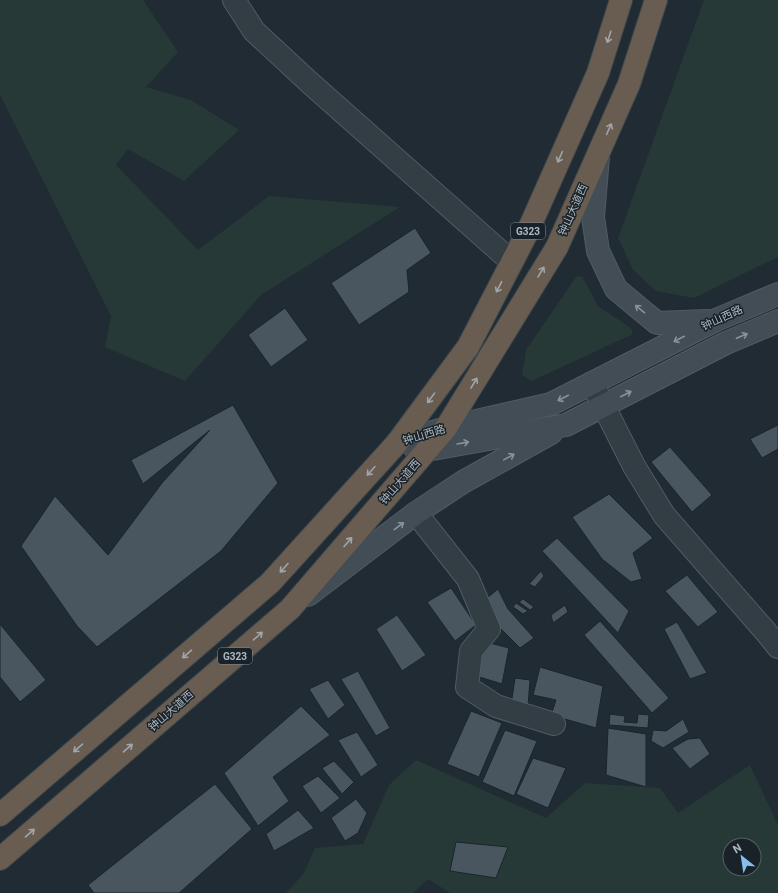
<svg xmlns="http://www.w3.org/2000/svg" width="778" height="893" font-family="Roboto,'Noto Sans SC',sans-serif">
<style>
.green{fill:#263936;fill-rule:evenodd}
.building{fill:#49565f;stroke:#1b242a}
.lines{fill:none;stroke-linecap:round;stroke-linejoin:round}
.street-casing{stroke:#515b62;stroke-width:24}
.secondary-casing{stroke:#515b62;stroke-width:24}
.highway-casing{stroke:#3e484e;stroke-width:24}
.street{stroke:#333d44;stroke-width:22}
.secondary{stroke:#424d56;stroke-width:22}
.highway{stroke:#695c51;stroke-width:22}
.oneway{stroke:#9fa6ab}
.oneway2{stroke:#88939c}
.labels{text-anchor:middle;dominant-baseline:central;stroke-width:3;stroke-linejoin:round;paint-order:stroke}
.shield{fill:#192228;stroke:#818b93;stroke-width:1}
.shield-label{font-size:10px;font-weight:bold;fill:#adb8c1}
.street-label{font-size:11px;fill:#adb8c1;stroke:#192228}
</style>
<rect width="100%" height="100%" fill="#202b33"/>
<!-- green -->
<g class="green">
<path d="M0,0H143L178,52L146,87L191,100L239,130L184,181L128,149L116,165L198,250L269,196L400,207L261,295L185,381L105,347L111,316L0,95Z"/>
<path d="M704,0H778V257L694,298L656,291L633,270L618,238Z"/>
<path d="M582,276L598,306L631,328L633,334L532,381L522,375L526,350L576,277Z"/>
<path d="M416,760L546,818L585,783L660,788L678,813L750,765L778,825V893H450L428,879L413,893H286L304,873L315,848L363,844L389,785ZM730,845H754V869H730Z"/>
</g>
<!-- building -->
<g class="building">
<path d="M415,228L431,253L407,270L409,292L359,325L331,283Z"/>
<path d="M285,308L308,340L271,367L248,335Z"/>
<path d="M233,405L278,483L221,551L97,647L77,626L21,546L55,496L108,555L162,483L210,430L143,484L131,460Z"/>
<path d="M778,425V449L762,458L750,439Z"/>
<path d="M670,447L712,495L692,512L651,462Z"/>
<path d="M609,494L653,538L633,553L642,579L631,582L602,559L572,517Z"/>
<path d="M557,538L629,611L618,633L542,551Z"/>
<path d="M541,571L544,576L535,587L529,584Z"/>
<path d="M687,575L718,612L698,627L665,591Z"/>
<path d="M451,588L476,625L455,641L427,602Z"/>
<path d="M498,589L508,609L534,638L520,648L497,625L481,603Z"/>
<path d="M523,599L534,607L530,610L519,602Z"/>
<path d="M516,603L528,611L523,614L513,607Z"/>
<path d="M565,605L568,612L553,623L551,615Z"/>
<path d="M397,615L426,655L402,671L376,629Z"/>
<path d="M600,621L669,698L652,713L584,635Z"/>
<path d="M677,622L707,673L690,679L664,629Z"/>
<path d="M0,624L46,680L20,702L0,677Z"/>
<path d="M482,641L509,648L502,684L470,674Z"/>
<path d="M540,667L603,686L596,728L551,715L556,700L533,695Z"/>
<path d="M358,671L390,728L376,736L341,679Z"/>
<path d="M515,678L530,680L528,706L511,705Z"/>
<path d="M328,680L345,705L328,719L309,689Z"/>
<path d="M301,706L330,735L273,777L289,801L258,826L224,773Z"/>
<path d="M471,711L502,723L479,777L447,764Z"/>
<path d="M610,714L625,716L624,722L637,723L638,714L649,715L648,728L609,725Z"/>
<path d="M683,719L689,732L663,748L651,741L653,730L666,731Z"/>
<path d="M608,728L646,734V787L606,775Z"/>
<path d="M505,730L537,741L514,796L482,782Z"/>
<path d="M357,732L378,765L361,777L338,740Z"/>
<path d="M700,738L710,754L690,769L672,748L688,739Z"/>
<path d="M533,758L566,768L548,808L516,794Z"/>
<path d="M334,761L354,782L342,794L322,768Z"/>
<path d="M318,776L340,798L321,813L302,786Z"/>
<path d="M215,784L252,829L179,893H94L88,885Z"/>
<path d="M356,799L367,813L358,833L345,841L331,818Z"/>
<path d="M298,810L314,828L274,851L266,834Z"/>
<path d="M456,842L508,847L496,878L450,871Z"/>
</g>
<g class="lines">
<defs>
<g id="street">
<path d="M234,0L254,31L309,82L512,262"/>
<path d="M592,383L634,466L664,515L766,632L778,647"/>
<path d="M416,513L468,579L489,629L471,651L467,687L496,706L554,724"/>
</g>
<g id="secondary">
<path d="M598,157L593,217L598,251L616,289L657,323L708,321"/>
<path d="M397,443L446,428L551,404L716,320L778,294"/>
<path d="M414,447L427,450L566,425L726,343L778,321"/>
<path d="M308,595L416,513L463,482L551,433"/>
</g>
<g id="highway">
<path d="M0,815L270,583L397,443L468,347L527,233L598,73L621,0"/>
<path d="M0,859L290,609L446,428L557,247L629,84L656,0"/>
</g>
</defs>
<!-- street casing -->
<use href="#street" class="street-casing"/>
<!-- secondary casing -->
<use href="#secondary" class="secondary-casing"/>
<!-- highway casing -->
<use href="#highway" class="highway-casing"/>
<!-- street -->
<use href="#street" class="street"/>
<!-- secondary -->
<use href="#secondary" class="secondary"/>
<!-- highway -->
<use href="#highway" class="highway"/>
</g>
<!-- one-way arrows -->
<defs><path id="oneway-shaft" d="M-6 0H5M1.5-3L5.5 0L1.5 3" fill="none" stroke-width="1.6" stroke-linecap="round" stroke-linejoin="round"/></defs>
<g class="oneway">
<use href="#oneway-shaft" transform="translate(609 37) rotate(108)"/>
<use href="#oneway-shaft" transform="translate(609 129) rotate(-66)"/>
<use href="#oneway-shaft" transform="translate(560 157) rotate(114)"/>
<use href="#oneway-shaft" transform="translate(541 272) rotate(-59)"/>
<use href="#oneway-shaft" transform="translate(499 287) rotate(117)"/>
<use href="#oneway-shaft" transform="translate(474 383) rotate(-59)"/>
<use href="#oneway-shaft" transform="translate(431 398) rotate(126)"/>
<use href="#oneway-shaft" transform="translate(371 471) rotate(132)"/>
<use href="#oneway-shaft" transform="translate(348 542) rotate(-49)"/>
<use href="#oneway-shaft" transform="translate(284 568) rotate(132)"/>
<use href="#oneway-shaft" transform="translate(258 636) rotate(-41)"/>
<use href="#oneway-shaft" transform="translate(187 654) rotate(139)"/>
<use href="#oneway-shaft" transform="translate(78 748) rotate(139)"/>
<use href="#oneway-shaft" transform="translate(128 748) rotate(-41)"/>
<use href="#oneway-shaft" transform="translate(30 833) rotate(-41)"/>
</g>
<g class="oneway2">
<use href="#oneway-shaft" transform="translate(640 309) rotate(-141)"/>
<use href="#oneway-shaft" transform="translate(742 336) rotate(-23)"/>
<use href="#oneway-shaft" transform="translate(679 339) rotate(153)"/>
<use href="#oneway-shaft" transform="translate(626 394) rotate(-27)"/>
<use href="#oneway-shaft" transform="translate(563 398) rotate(153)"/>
<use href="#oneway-shaft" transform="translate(463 443) rotate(-10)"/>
<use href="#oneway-shaft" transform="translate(509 457) rotate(-29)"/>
<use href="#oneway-shaft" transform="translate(399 526) rotate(-37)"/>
</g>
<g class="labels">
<!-- shield labels -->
<g class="shield">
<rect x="511" y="223" width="34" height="16" rx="3"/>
<rect x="218" y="648" width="34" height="16" rx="3"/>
</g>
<g class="shield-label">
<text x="528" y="231">G323</text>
<text x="235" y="656">G323</text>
</g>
<!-- street labels -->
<g class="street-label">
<text transform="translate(573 210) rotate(-66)">钟山大道西</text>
<text transform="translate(722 318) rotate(-25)">钟山西路</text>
<text transform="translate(424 435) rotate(-17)">钟山西路</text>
<text transform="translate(400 482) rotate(-49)">钟山大道西</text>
<text transform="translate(171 711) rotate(-41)">钟山大道西</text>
</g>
</g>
<!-- north arrow -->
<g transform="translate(742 857) rotate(330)"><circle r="19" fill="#192228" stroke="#545e65"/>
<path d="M0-3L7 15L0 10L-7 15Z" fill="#86beed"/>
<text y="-6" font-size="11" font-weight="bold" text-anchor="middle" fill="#adb8c1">N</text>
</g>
</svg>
